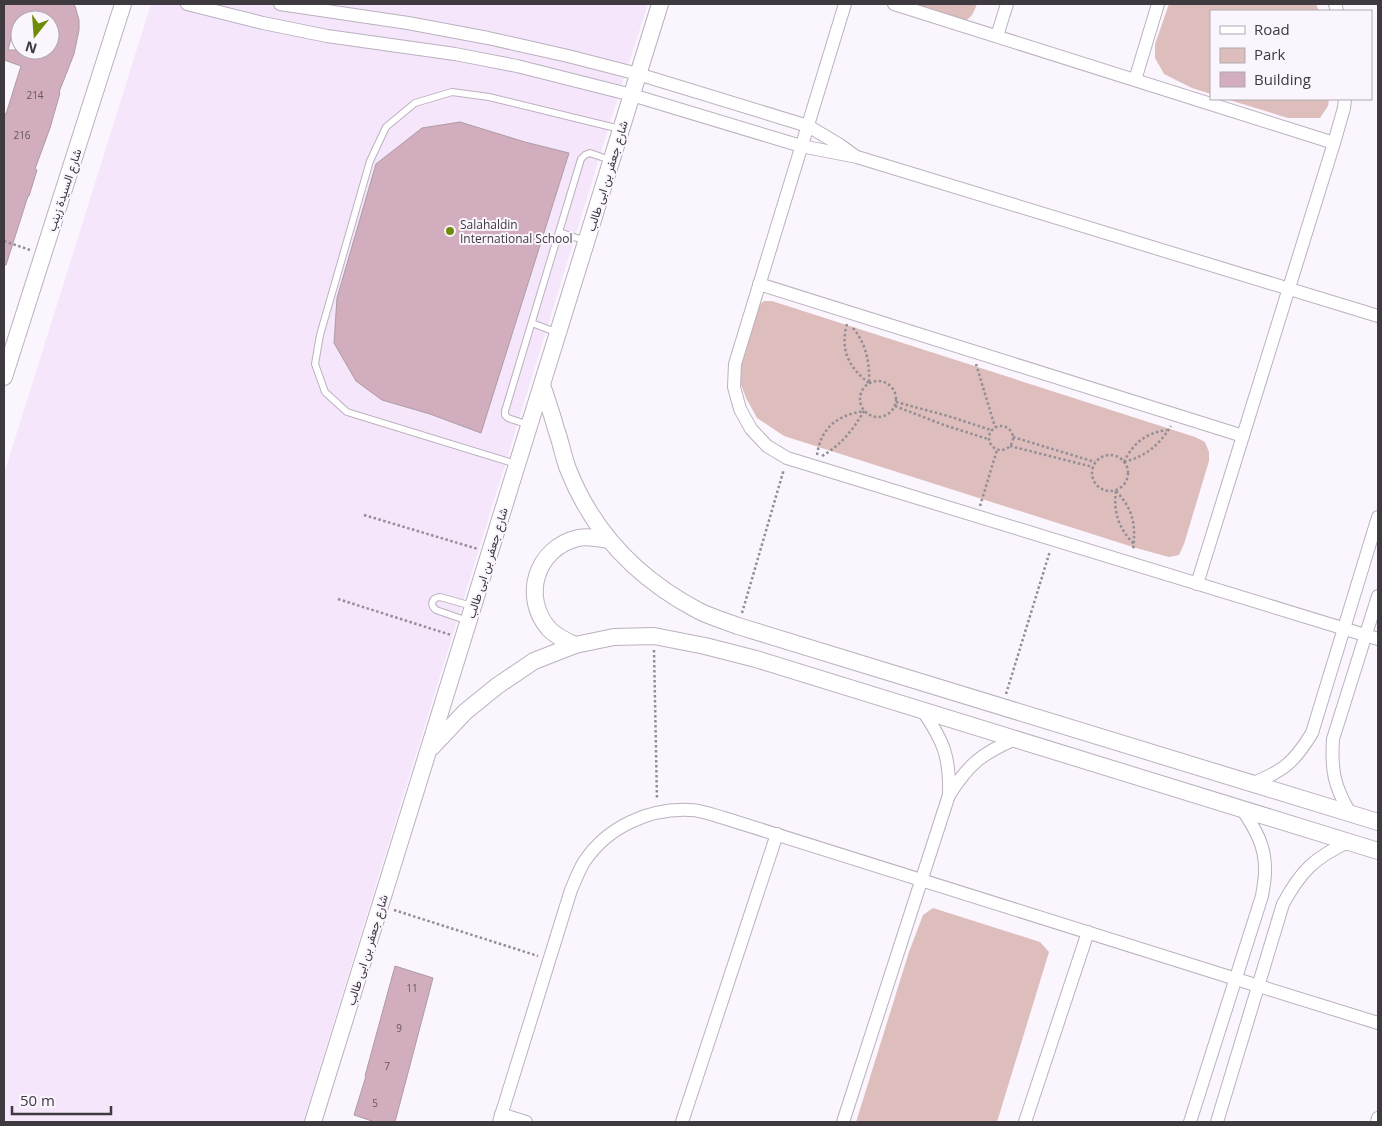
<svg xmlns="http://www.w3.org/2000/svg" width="1382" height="1126" font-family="'Open Sans',Vazirmatn,sans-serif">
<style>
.built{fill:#f5e6fb}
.green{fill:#debebc}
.building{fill:#d2adbe;stroke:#ac9ca3;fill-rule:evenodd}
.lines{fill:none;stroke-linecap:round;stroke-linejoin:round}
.service-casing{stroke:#bbb1bf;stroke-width:8}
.minor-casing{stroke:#bbb1bf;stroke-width:14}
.tertiary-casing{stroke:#bbb1bf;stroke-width:18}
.path{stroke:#938e95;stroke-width:2.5;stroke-dasharray:2.5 2.5;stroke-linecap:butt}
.service{stroke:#fff;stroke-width:6}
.minor{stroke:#fff;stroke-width:12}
.tertiary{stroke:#fff;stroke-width:16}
.poi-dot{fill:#6f8c08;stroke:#fbf5fe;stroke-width:2}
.labels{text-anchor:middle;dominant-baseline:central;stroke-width:4;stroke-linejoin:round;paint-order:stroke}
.number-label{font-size:10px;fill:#63575f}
.street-label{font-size:12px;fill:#3e3a3f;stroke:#fbf5fe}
.poi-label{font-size:12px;fill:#3e3a3f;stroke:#fbf5fe;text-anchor:start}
</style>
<rect width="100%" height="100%" fill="#fbf5fe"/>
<!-- built -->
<path class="built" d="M151,4H648L622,84L303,1122H4V474Z"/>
<!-- green -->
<g class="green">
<path d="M915,4H977C974,12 972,17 965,21Z"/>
<path d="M1169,4H1316L1319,11H1211V94L1192,88L1164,74L1155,58V44Z"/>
<path d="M1226,99H1329L1328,106L1320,118H1288Z"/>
<path d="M764,301H772L1195,437L1205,442L1209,452V461L1184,544L1179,555L1169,557L1136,548L784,436L757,418L746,398L739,379L742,352L755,308Z"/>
<path d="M933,908L1040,942L1049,952L997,1122H856L909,952L923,915Z"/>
</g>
<!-- building -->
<g class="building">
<path d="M4,4H72L75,6L79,20V30L74,54L59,92L60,93L50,128L35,169L37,170L29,196H28L6,265H4V114H6L21,66L4,60ZM16,20H50V50H8Z"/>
<path d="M460,122L525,142L569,153L481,433L430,414L382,400L356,381L334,343L337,298L376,164L422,128Z"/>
<path d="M395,966L433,978L395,1122H375L354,1115L366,1076H365Z"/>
</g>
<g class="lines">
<defs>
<g id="service">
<path d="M559,232L586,241"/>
<path d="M532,323L558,333"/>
<path d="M529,425L508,418L505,415V411L581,159L585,155L590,153L610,160"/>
<path d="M516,464L347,412L325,392L315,364L320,335L370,161L386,127L415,103L452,92L489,97L620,129"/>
<path d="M468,621L436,610C430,605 431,598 440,597L472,606"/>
</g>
<g id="minor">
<path d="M187,4L263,23L327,36L455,54L517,66L632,95L801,146L857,157L1378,316"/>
<path d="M280,4L408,23L488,38L568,56L638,74L808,126L840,145L855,156"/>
<path d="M845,4L735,364L734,387L740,409L751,429L767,446L787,458L1378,639"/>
<path d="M894,4L1334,143"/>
<path d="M1335,4L1337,11"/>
<path d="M997,36L1007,4"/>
<path d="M1135,80L1158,4"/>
<path d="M759,284L1243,436"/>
<path d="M1197,584L1334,143L1344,108L1345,99"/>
<path d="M923,711C944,742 950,757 949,795"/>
<path d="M1253,783C1284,771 1295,761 1312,733L1378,517"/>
<path d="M1350,813C1334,786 1331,770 1333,739L1378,596"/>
<path d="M501,1114L526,1122"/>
<path d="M499,1122L571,890C575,881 579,870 584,862C607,827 649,808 690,810C701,810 713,815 724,818L1236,979L1378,1023"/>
<path d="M682,1122L777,834"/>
<path d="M843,1122L949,795C969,764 981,754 1015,739"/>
<path d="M1025,1122L1088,932"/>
<path d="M1190,1122L1262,896C1263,889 1265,880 1265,872C1266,847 1256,830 1242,809"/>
<path d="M1217,1122L1283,904C1301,871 1314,858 1348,842"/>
<path d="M1377,1122L1378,1118"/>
</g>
<g id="tertiary">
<path d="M4,377L123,4"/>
<path d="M542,385C547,400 552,414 556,429C561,442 563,456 568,469C593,533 638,579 699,611C711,617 725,621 738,626L1378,822"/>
<path d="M575,645C566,641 556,636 549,629C521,597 536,548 578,538C588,536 598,538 608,540"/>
<path d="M432,747L465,712L497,686L534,661L575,645L614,637L654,636L705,646L756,659L1378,851"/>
<path d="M313,1122L660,4"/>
</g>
</defs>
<!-- service casing -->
<use href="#service" class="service-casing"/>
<!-- minor casing -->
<use href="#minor" class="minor-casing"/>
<!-- tertiary casing -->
<use href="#tertiary" class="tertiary-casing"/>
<!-- path -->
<g class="path">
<path d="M4,241L30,250"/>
<path d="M847,324C840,349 848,367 869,383"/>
<path d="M853,328C866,344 870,362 869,383"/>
<path d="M976,364L995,427"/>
<circle cx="878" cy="399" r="18"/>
<path d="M896,402L948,416L991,430"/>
<path d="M895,406L944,425L988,439"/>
<circle cx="1001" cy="438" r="12"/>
<path d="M1013,437L1095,462"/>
<path d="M1010,446L1093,467"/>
<circle cx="1110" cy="473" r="18"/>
<path d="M817,455C821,427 838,415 864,411"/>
<path d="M822,456C841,445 853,430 864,411"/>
<path d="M1124,462C1148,455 1158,446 1171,426"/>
<path d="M1124,462C1133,443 1146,433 1167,430"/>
<path d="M1116,491C1134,510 1136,526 1133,551"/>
<path d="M1116,491C1113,512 1119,529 1134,544"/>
<path d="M980,506L997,450"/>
<path d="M364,515L478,549"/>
<path d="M338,599L451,635"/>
<path d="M742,613L784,469"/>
<path d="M654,650L657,800"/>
<path d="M1006,694L1050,551"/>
<path d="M394,910L538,956"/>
</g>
<!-- service -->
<use href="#service" class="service"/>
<!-- minor -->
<use href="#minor" class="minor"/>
<!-- tertiary -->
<use href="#tertiary" class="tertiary"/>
</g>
<!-- markers -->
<circle class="poi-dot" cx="450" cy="231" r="5"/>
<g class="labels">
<!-- number labels -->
<g class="number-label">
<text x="35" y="95">214</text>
<text x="22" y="135">216</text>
<text x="412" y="988">11</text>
<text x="399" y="1028">9</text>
<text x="387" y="1066">7</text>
<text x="375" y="1103">5</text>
</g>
<!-- street labels -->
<g class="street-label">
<text transform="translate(607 176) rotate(-73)">شارع جعفر بن ابى طالب</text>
<text transform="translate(64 190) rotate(-72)">شارع السيدة زينب</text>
<text transform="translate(487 563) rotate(-73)">شارع جعفر بن ابى طالب</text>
<text transform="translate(367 950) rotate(-73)">شارع جعفر بن ابى طالب</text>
</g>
<!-- poi labels -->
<g class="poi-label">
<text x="460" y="224">Salahaldin<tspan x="460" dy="14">International School</tspan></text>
</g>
</g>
<!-- border -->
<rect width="1382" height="1126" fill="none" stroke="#3e3a3f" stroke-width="10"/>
<!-- legend -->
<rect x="1210" y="10" width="162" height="90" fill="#fbf5fe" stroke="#afaab2"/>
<rect x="1220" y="26" width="25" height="8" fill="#ffffff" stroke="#afaab2"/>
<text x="1254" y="35" font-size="15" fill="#3e3a3f">Road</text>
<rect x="1220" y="48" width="25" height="15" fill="#debebc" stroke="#afaab2"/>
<text x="1254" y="60" font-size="15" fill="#3e3a3f">Park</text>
<rect x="1220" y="72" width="25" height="15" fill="#d2adbe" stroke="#afaab2"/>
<text x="1254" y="85" font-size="15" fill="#3e3a3f">Building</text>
<!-- north arrow -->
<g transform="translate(35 35) rotate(197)"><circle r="24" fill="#fbf5fe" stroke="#afaab2"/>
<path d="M0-4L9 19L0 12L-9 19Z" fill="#6f8c08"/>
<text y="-8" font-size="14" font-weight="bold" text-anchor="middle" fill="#3e3a3f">N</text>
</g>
<!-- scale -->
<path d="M12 1106v8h99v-8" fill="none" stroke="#3e3a3f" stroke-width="2.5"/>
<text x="20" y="1106" font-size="15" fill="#3e3a3f" stroke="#fbf5fe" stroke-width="4" paint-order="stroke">50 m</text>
</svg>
